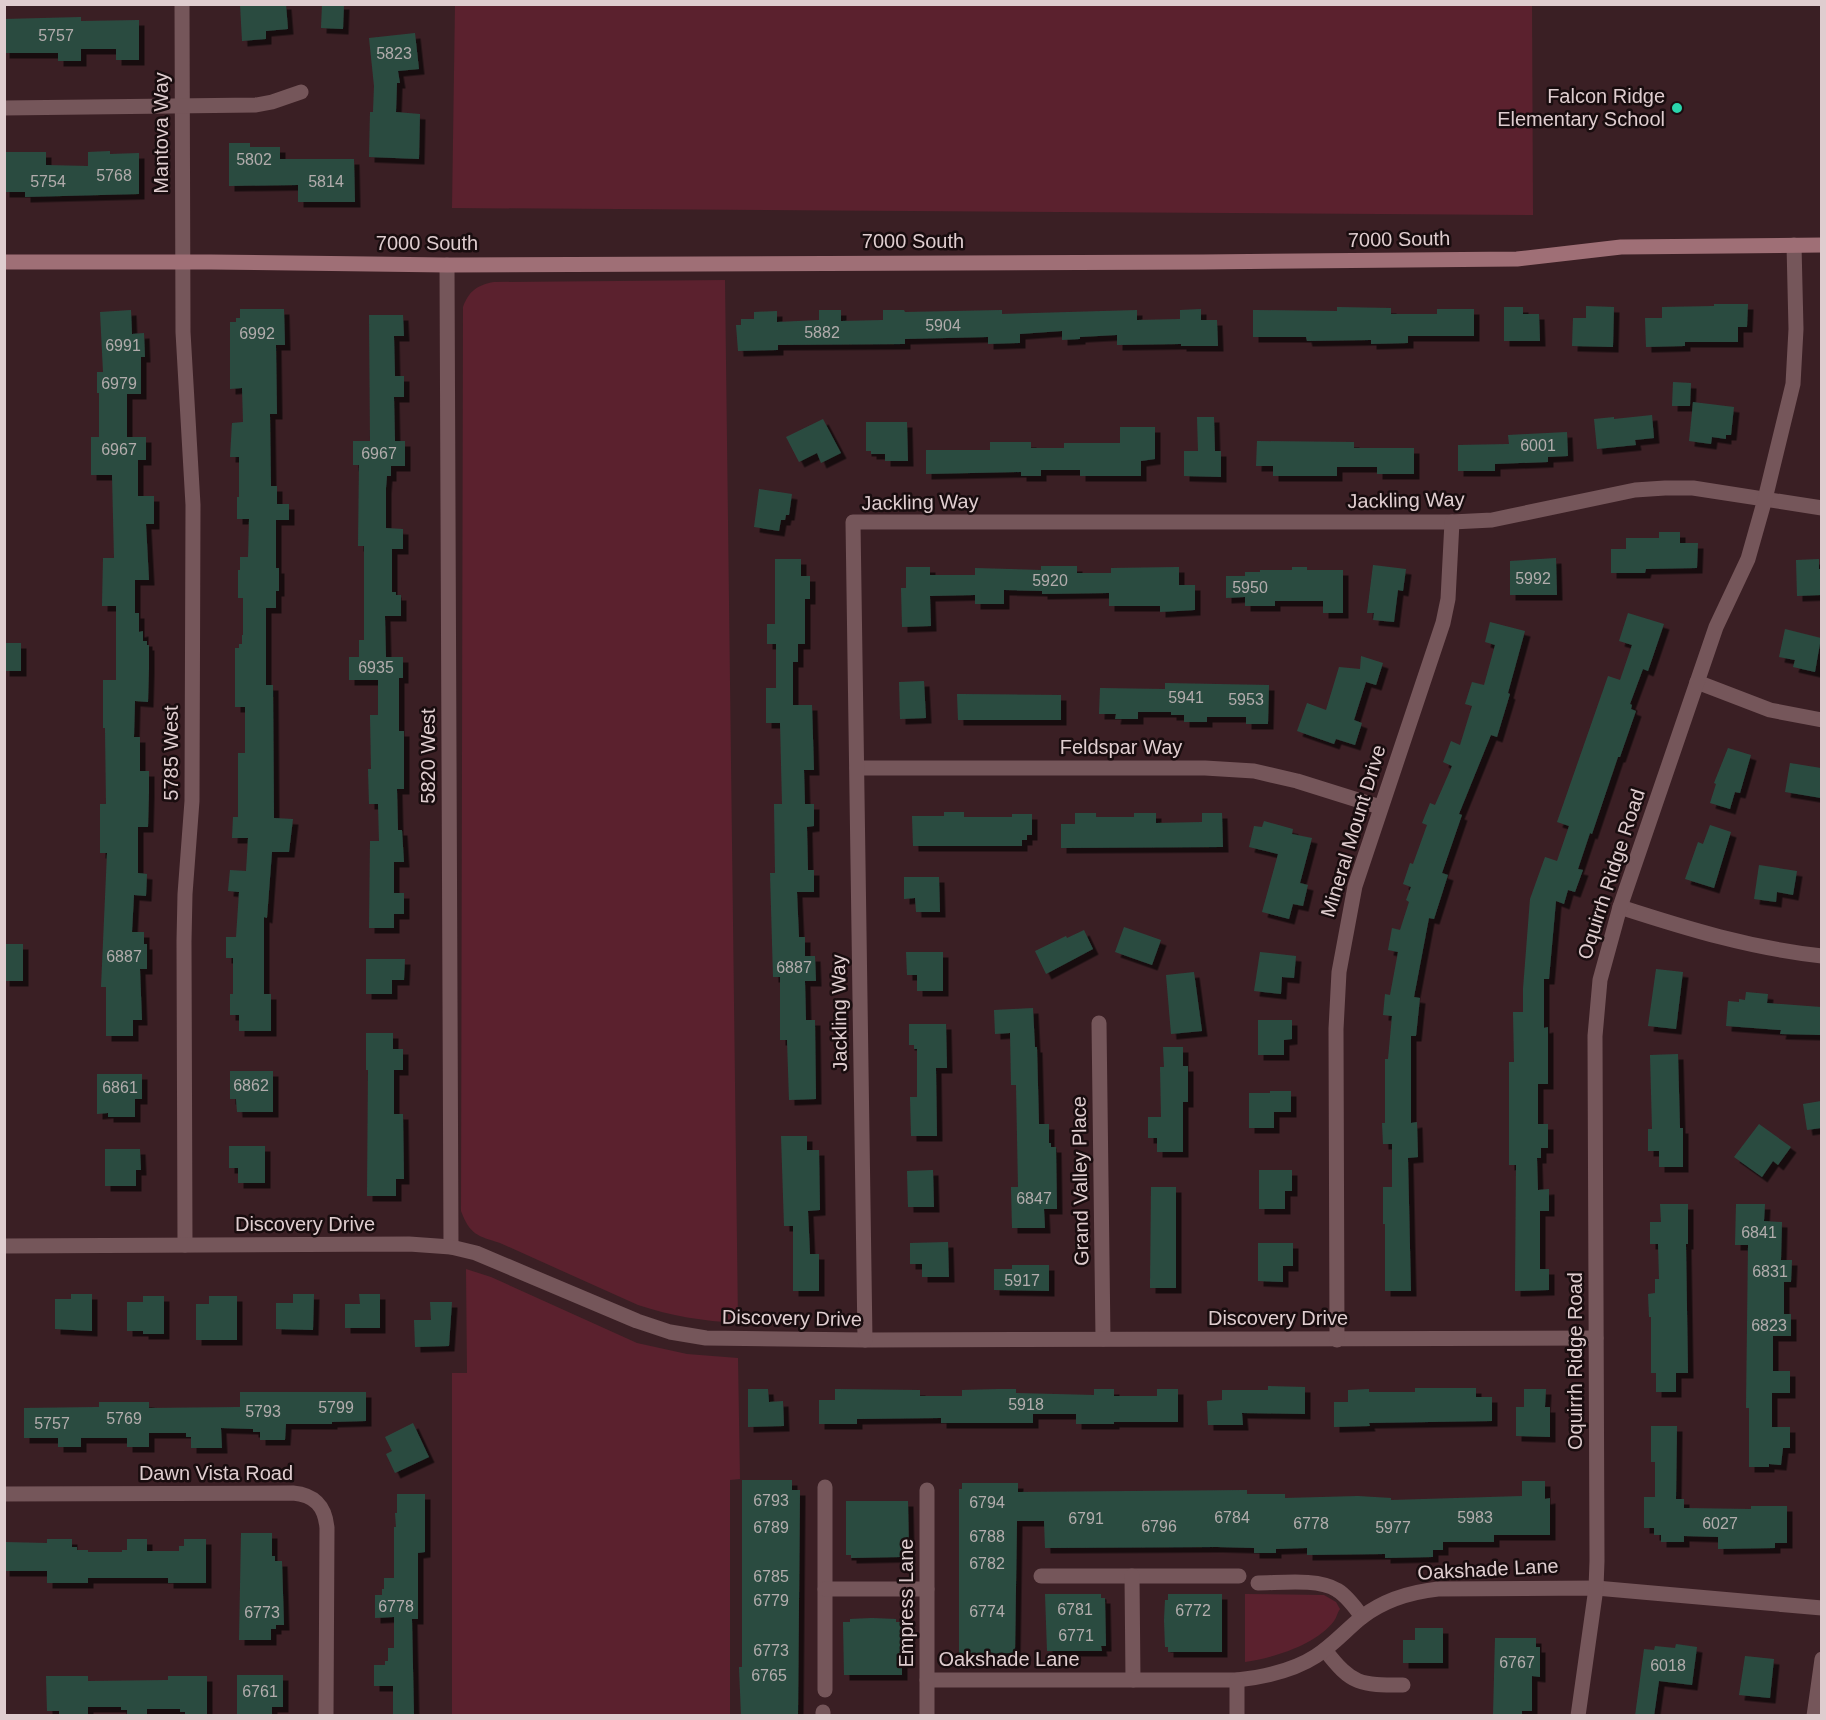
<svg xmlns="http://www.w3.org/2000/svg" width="1826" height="1720" font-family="Helvetica,sans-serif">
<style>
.green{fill:#5b212e}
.building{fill:#2b4b41;filter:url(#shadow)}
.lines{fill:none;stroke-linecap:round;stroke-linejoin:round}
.street{stroke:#75565a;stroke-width:15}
.secondary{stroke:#9f6f76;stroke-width:15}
.poi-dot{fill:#2ad5ac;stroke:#190d0f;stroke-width:2}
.labels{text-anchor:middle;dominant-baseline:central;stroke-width:5;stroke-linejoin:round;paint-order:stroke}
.number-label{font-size:16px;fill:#b2acac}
.poi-label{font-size:20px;fill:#dfcdcf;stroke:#190d0f;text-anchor:end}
.street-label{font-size:20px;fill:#dfcdcf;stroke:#190d0f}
</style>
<defs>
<filter id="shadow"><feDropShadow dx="5.5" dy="5.5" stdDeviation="0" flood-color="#0009"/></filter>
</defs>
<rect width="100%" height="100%" fill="#3a1f24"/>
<!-- green -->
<g class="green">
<path d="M455,5H1532L1533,215L452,208Z"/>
<path d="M725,280L738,1323C703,1321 671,1316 638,1305L500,1243C478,1236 470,1235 461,1211L463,307C469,291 477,285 494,282Z"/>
<path d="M466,1269L491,1277L637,1343L687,1354L738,1358L740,1479L730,1480V1715H452V1373H467Z"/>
<path d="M1245,1594L1324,1595L1336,1602L1340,1609C1337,1613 1337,1617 1334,1621C1316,1645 1273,1658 1245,1662Z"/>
</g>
<!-- building -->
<g class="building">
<path d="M240,4H286L288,29L266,31V39L242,41Z"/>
<path d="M322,4H344L343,29L321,28Z"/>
<path d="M81,17V21L139,20V60H116V49H81V61H58V53H4V19Z"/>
<path d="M415,33L419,69L398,71L400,83H397L396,112L420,114L419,159L369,157L370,112H373L374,86L369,38Z"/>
<path d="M229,143H250V147H280V159H354L355,202H298V185L229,186Z"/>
<path d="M110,151V154L139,153V194L25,197V192H4V152H46V165L88,166V152Z"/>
<path d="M1714,304H1748L1747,327H1738V342H1685V346L1646,347L1645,318H1662V307L1714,306Z"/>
<path d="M1586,306L1614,307L1613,347L1572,346L1573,318H1586Z"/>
<path d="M1337,307L1391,308V314H1437V309H1474V336H1408V343L1371,344V340L1307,341L1306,337H1253V310L1337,311Z"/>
<path d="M1504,307H1523V314H1539L1540,341H1504Z"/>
<path d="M240,309H284L285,345H276L277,414H270L271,486H277V504H289V520H276V568H279V591H276V608H266V685H273L274,818L293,819L289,852H272L267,918L264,917V994H271V1031H239V1015H230V994H233V958H226V937H236L239,892L228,891L230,870L246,871L248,838H232L233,817H238V753H245V707H235V648H239V644H242V635H243V598H238V570H240V557H248L249,519H237V497H239V457H230L232,423L243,422L242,388L230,389V322H236V318H240Z"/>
<path d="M1201,309V320H1217L1218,346H1181V344L1117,345V335L1080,337V339L1062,340V331L1020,334V343L988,344V337L905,339V344L778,345V350L738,351L736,325H741V319H754V312L777,311V322L819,320V310H841V321L883,320V310H904L905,312L1002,310V314L1137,310V320L1180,319V310Z"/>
<path d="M131,310L132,334L144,333L145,357H141V394H127V437H146V460H138V496H154V524H146L149,580H135V613H139V632L143,631V641H147V645H149V668L148,702L135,701L134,737H140V771H149V792L148,827H138V873L147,874L146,896L134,895L132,932H144V944H147V969H140L142,1020H133V1036H106V987H101L107,853H100V804H106L105,728H103V680H116V606H102L103,558H114L112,475H91V437H99V393H97V372H103L100,312Z"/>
<path d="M369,315H403L404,336H394L395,376H404V397H394L395,441H405V466H391V476H387L386,488V528L403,529V549H392V592H396V595H401V616H385L386,657H403V678H399V731H404V789H397L398,830H402L404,862H394V893H404V914H394V928H369L370,841H379L378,804H369L368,769H371L370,715H378V680H349V657H359V640H364V546H358L359,465H353V441H370Z"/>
<path d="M1673,382L1691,383L1690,406H1672Z"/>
<path d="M1693,402L1734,407L1731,435H1726V439L1712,437L1711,444L1689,441Z"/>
<path d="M1652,415L1654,438L1635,440L1636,445L1597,449L1594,419L1614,417V419Z"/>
<path d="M1197,417H1214L1215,451H1221V477L1184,476V451H1198Z"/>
<path d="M823,419L841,453L821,463L817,453L799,462L786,437Z"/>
<path d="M866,422H907L908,461H885V454H871V451H866Z"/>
<path d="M1120,427H1155V459L1141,461V476H1080V470H1041V476H1021V472L926,474V450H990V442H1031V448H1064V443H1120Z"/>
<path d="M1567,432L1568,456L1548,457V462L1495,464V471H1458V445L1509,444L1508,435Z"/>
<path d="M1257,441L1354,442V448H1414V474H1377V467H1337V476H1273V466H1256Z"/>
<path d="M759,489L792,494L789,515H786L785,520H781L779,531L754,527Z"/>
<path d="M1659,532H1680V543H1698L1697,568L1646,569L1645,573H1611V549H1626V538H1659Z"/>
<path d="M1556,558L1557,595H1510V561Z"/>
<path d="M775,559H801V576H810V599H805V644H798V662H793V705H812L814,770H804L805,804H814V826L807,827L808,870H814V892H797L799,937H805V956H815L816,981H805L806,1020H815L816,1099L789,1100L787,1040H780V977H773L770,873H775L774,804H782L780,723H766V688H776V644H767V624H775Z"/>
<path d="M1819,559V569H1821V595L1797,596L1796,560Z"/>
<path d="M1373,565L1406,569L1403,591L1398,590L1394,622L1373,620L1374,613H1367Z"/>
<path d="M1041,566H1077V573H1111V568L1179,567V585H1195V610L1160,612V606H1109V593L1042,594V591L1004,590V604H975V595L930,596L931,626L902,627L901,588H906V567H930V575H975V568L1041,570Z"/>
<path d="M1292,567H1307V570H1343V613H1323V601H1275V606H1245V597L1226,598V576H1245V572H1260V570H1292Z"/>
<path d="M1628,613L1664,624L1648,671L1643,669L1630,704L1632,705L1631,709L1636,711L1620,757H1618L1592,834L1590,833L1578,869L1583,870L1575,892L1568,890L1564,904L1556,901L1549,979H1544V1028L1548,1027V1084H1538V1124H1548V1148H1541V1158H1537L1538,1190L1549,1189V1211H1540V1269H1549V1290L1515,1291L1516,1165H1509V1062H1514L1513,1012H1523V989L1530,899L1545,857L1557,861L1569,826L1557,822L1608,676L1620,680L1632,645L1619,641Z"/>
<path d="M1490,622L1525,631L1508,693L1510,694L1497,737L1491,735L1459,814L1462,815L1442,873L1448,875L1434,919L1429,918L1414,997L1420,998L1416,1036H1411V1123L1417,1122L1418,1157L1408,1158L1411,1291H1385V1224H1383V1187H1392V1144H1383L1382,1123H1385V1059H1388L1392,1016L1383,1015L1385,994L1390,995L1398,952L1388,950L1392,928L1400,930L1409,902L1406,900L1411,887L1403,884L1410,863L1413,864L1427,825L1422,823L1430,803L1435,805L1452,766L1443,762L1451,741L1460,745L1472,706L1465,704L1472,682L1484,685L1495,645L1485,642Z"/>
<path d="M1785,629L1821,638L1815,672L1793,667L1795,660L1779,657Z"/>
<rect x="4" y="643" width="17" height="28"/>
<path d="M1361,656L1383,663L1376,685L1366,682L1354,720L1362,723L1355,745L1336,739L1334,744L1297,731L1307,703L1326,710L1339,667L1360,669Z"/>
<path d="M924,681L926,718L900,719L899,682Z"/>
<path d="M1165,683L1269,685L1268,724H1246V717H1207V722H1184V715H1171V712H1138V719H1115L1116,714H1099L1100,688L1165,689Z"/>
<path d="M957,694L1061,695V720H958Z"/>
<path d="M1728,748L1751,755L1740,793L1735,792L1730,809L1710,803L1716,784L1714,783Z"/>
<path d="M1790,763L1821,768V798L1785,792Z"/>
<path d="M944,812H964V817H1012V814H1032V835H1027V840H1022V846H913L912,816H944Z"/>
<path d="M1075,813H1096V817H1134V813H1156V823L1202,822V813H1222L1223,847L1061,848V824H1075Z"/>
<path d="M1264,821L1293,829L1292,834L1312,838L1300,883L1308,885L1303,906L1293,904L1289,919L1262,912L1278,854L1249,847L1254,826L1262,827Z"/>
<path d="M1710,825L1731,832L1714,888L1685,879L1698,842L1703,844Z"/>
<path d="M1759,865L1797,871L1793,895L1777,892L1776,902L1754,899Z"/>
<path d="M904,877H939L940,912H916L915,898L904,899Z"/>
<path d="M1124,927L1161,940L1152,965L1115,952Z"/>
<path d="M1084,930L1093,949L1046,974L1035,951L1066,936L1067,938Z"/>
<rect x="4" y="944" width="19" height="37"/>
<path d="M906,952H943V991H917V975H907Z"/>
<path d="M1260,952L1296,956L1294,978L1282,977L1281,994L1254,991Z"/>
<path d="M366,959H405L404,980H392V994H366Z"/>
<path d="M1656,969L1683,972L1676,1029L1648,1026Z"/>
<path d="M1194,972L1202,1031L1171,1034L1166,975Z"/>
<path d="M1746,992L1768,994L1767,1003L1821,1007V1035L1780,1034L1781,1030L1726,1026L1728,1001L1739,1002V999L1745,1000Z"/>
<path d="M1033,1008L1035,1047H1037L1039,1124H1049V1143H1051V1147H1056L1057,1209H1044L1045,1228H1012L1011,1187H1018L1016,1085H1011L1010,1033L995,1034L994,1010Z"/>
<path d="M1258,1020H1292V1039L1284,1040V1055H1258Z"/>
<path d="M909,1024H946L947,1068H936L937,1136H911L910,1097H917V1049H914V1045H909Z"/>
<path d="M366,1033H393V1049H403V1070H394V1114H403L404,1179H396V1196H367L368,1070H366Z"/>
<path d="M1163,1047H1183V1066H1188V1102H1183V1152H1157V1138H1148V1117H1161L1160,1067H1164Z"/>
<path d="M1678,1054L1680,1128H1683V1167H1659V1151H1648V1129H1652L1650,1055Z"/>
<path d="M230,1071H273V1112H237L236,1099H230Z"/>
<path d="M97,1074H142V1099H135V1117H108V1113L97,1114Z"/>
<path d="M1270,1091H1291V1112H1274V1128H1249V1093H1270Z"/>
<path d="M1821,1101V1128L1807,1130L1803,1104Z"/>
<path d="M1759,1124L1791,1147L1778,1165L1773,1161L1762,1177L1734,1157Z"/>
<path d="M781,1136H807V1150H819L820,1210L808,1211L810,1254H819V1291H793V1226H784Z"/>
<path d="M229,1146H265V1183H238V1168H229Z"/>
<path d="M105,1149H140L141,1170H136V1186H105Z"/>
<path d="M933,1170L934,1207H908L907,1171Z"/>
<path d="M1259,1170H1292V1191H1285V1209H1259Z"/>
<path d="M1151,1187H1176V1288H1150Z"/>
<path d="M1660,1204H1688V1244H1686L1688,1373H1676V1392H1656V1373H1651V1317H1649L1648,1294L1655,1293V1279H1659L1658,1244H1650V1222H1661Z"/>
<path d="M1736,1204H1765L1764,1221L1782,1222L1781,1260H1792L1791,1282H1784V1314H1791V1336H1773V1371H1790V1393H1772V1427H1790V1448H1783L1781,1465L1769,1464V1467H1749V1408H1746L1748,1245H1735Z"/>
<path d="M948,1242L949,1277H922V1264H910V1243Z"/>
<path d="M1258,1243H1293V1266H1283V1282L1258,1281Z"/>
<path d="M1012,1265H1049V1291L994,1290V1269H1012Z"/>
<path d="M71,1294H92V1331L55,1329V1299H71Z"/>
<path d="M293,1294H314L313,1330L276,1329V1303H293Z"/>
<path d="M359,1294H380V1328H345V1304H360Z"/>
<path d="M143,1296H164V1334H143V1331H127V1302H143Z"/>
<path d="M209,1296H237V1340H196V1304H209Z"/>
<path d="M430,1302H452L449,1346L415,1347L414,1320H431Z"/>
<path d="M1268,1386L1305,1387V1414L1242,1413L1243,1425H1208L1207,1401L1222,1400V1390H1268Z"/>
<path d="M1415,1388H1476V1397H1492V1421L1369,1423L1370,1426L1334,1427V1402H1348V1390L1369,1389V1392H1415Z"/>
<path d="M748,1389H768L769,1402L783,1401L784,1426L748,1427Z"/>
<path d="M835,1389L920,1390V1396H962V1390L999,1389H1016V1393L1094,1395V1389H1114V1396H1157V1389H1178V1422H1114V1424H1076V1414H1033V1423H941V1418L857,1419V1424H819V1400H835Z"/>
<path d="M1524,1389H1546L1545,1407H1550V1437L1516,1436V1407H1524Z"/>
<path d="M240,1392H366V1421L332,1422V1424H286L285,1440H260V1432H253V1429L221,1428L222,1448H191V1437H186V1433H149V1447H127V1438H81V1447H58V1438H24V1408L99,1407V1402H149V1408L240,1407Z"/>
<path d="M413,1423L429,1457L395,1473L386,1454L392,1451L385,1437Z"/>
<path d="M1651,1426H1677L1676,1499H1684V1508L1751,1509V1506H1787V1543H1775V1548L1718,1549V1537L1684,1536V1542H1661V1535H1654V1528H1644V1497H1655V1462H1651Z"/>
<path d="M742,1480H792V1490H800L798,1716H741L739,1667H742Z"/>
<path d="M1522,1481H1545V1499L1550,1498V1535H1494V1542H1443V1550H1433V1557L1385,1558V1554L1307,1555V1548L1276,1549V1553H1254V1548L1217,1547L1045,1548L1044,1521H1017L1015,1653L959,1654V1489H962V1483H1018V1492L1247,1490V1494H1285V1498L1358,1496L1391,1498V1500L1522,1496Z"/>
<path d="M397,1494H425V1552L418,1553V1619H412L414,1716H393V1686H374V1665H385V1661H388V1648H394V1617L375,1618V1595H382V1589H384V1578H394V1527H396L395,1513H397Z"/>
<path d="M846,1501H908L909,1551L901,1557L851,1558V1555H846Z"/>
<path d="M241,1533H272V1556H275V1561H282L284,1625H276V1629H271V1640H239Z"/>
<path d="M47,1539H72V1547H77V1550H88V1552H122V1550H127V1539H147V1551H179V1546H184V1539H206V1583H168V1578H88V1583H47V1571H4V1542L47,1543Z"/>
<path d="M1045,1594H1101V1598H1105L1106,1646H1101L1102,1651H1047Z"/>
<path d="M1168,1594H1222V1652H1168V1647H1165L1164,1620L1165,1600H1168Z"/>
<path d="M872,1618L896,1619V1622H902V1675H844L843,1622H850V1619Z"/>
<path d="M1415,1628H1443V1663H1403V1640H1415Z"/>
<path d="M1495,1638H1536V1647H1540V1677L1532,1676V1711H1522V1716H1493Z"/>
<path d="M1676,1644L1697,1647L1692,1685L1659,1681L1654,1716H1635L1644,1649L1654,1650L1655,1646L1675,1648Z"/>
<path d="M1745,1656L1774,1659L1770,1698L1739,1695Z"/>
<path d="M237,1675H283V1707H272V1716H237Z"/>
<path d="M46,1676H88V1681L168,1680V1676H207V1716H185V1712H180V1709H147V1716H127V1710H121V1707H88V1716H64V1714H59V1711H47Z"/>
</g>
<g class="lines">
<!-- street -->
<g class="street">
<path d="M182,4L183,332L193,505L192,801L185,894L184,941L185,1245"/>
<path d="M4,108L256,105L272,102L301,92"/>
<path d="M447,265L451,1247"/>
<path d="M1697,682L1770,710L1822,720"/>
<path d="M857,768H1205L1254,771L1297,781L1380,807"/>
<path d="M1620,907C1688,929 1750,948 1822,956"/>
<path d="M1099,1023L1103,1339"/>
<path d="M4,1246L409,1244L451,1247L476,1253L637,1321L670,1332L706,1338L865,1340L1596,1338"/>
<path d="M865,1340L853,522H1452L1492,520L1635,490L1665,488H1693L1822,508"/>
<path d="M1337,1340L1336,1029L1339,972L1355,886L1443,623L1448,599L1452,522"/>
<path d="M825,1487V1690"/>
<path d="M4,1494L293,1493C315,1495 325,1506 327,1528L326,1716"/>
<path d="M1041,1576H1239"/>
<path d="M1132,1576L1133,1680"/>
<path d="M1258,1583C1280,1583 1318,1578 1337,1590C1347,1596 1355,1607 1362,1617"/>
<path d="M825,1589H927"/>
<path d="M1325,1650C1352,1685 1360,1685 1403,1685"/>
<path d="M927,1680H1237C1264,1677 1293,1671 1316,1656C1333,1645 1346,1630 1362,1617C1384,1600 1411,1592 1438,1589L1596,1588L1822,1608"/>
<path d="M1237,1680V1716"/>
<path d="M823,1712V1716"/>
<path d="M927,1716V1490"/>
<path d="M1578,1716L1596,1588L1597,1561L1595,1036L1600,980L1620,907L1716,627L1748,559L1765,499L1793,384L1796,329L1794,245"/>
<path d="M1814,1716L1822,1659"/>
</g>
<!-- secondary -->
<path class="secondary" d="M4,262H211L447,265L1203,262L1517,259L1621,247L1822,245"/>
</g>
<!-- markers -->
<circle class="poi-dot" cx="1677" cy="108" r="6"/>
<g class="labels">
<!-- number labels -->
<g class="number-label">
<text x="56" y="35">5757</text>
<text x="394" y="53">5823</text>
<text x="254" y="159">5802</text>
<text x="114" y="175">5768</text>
<text x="48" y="181">5754</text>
<text x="326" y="181">5814</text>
<text x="943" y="325">5904</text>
<text x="822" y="332">5882</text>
<text x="257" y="333">6992</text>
<text x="123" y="345">6991</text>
<text x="119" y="383">6979</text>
<text x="1538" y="445">6001</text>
<text x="119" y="449">6967</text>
<text x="379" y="453">6967</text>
<text x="1533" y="578">5992</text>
<text x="1050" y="580">5920</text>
<text x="1250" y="587">5950</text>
<text x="376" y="667">6935</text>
<text x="1186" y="697">5941</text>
<text x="1246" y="699">5953</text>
<text x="124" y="956">6887</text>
<text x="794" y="967">6887</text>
<text x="251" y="1085">6862</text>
<text x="120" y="1087">6861</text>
<text x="1034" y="1198">6847</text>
<text x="1759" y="1232">6841</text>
<text x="1770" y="1271">6831</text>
<text x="1022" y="1280">5917</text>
<text x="1769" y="1325">6823</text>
<text x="1026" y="1404">5918</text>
<text x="336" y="1407">5799</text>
<text x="263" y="1411">5793</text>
<text x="124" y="1418">5769</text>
<text x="52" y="1423">5757</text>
<text x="771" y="1500">6793</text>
<text x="987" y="1502">6794</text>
<text x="1232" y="1517">6784</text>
<text x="1475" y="1517">5983</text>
<text x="1086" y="1518">6791</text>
<text x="1311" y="1523">6778</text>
<text x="1720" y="1523">6027</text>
<text x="1159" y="1526">6796</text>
<text x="771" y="1527">6789</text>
<text x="1393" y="1527">5977</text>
<text x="987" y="1536">6788</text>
<text x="987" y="1563">6782</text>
<text x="771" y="1576">6785</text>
<text x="771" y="1600">6779</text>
<text x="396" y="1606">6778</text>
<text x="1075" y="1609">6781</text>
<text x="1193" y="1610">6772</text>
<text x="987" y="1611">6774</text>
<text x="262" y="1612">6773</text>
<text x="1076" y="1635">6771</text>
<text x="771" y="1650">6773</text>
<text x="1517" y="1662">6767</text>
<text x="1668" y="1665">6018</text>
<text x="769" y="1675">6765</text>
<text x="260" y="1691">6761</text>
</g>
<!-- poi labels -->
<g class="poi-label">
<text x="1665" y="96">Falcon Ridge<tspan x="1665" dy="23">Elementary School</tspan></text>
</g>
<!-- street labels -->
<g class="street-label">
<text transform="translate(161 133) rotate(-90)">Mantova Way</text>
<text transform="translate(1399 239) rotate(-1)">7000 South</text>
<text x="913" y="241">7000 South</text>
<text x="427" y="243">7000 South</text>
<text transform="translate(1406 500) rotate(-1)">Jackling Way</text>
<text transform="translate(920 502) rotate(-1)">Jackling Way</text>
<text x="1121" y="747">Feldspar Way</text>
<text transform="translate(171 753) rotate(-90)">5785 West</text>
<text transform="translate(428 756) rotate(-90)">5820 West</text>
<text transform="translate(1353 831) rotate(-73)">Mineral Mount Drive</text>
<text transform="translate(1611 874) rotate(-72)">Oquirrh Ridge Road</text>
<text transform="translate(839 1013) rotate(-91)">Jackling Way</text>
<text transform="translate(1080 1181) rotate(-91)">Grand Valley Place</text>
<text x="305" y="1224">Discovery Drive</text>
<text transform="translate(792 1318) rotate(1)">Discovery Drive</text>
<text x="1278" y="1318">Discovery Drive</text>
<text transform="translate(1575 1361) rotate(-90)">Oquirrh Ridge Road</text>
<text x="216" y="1473">Dawn Vista Road</text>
<text transform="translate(1488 1569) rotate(-3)">Oakshade Lane</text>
<text transform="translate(906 1603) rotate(-90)">Empress Lane</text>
<text x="1009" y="1659">Oakshade Lane</text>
</g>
</g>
<!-- border -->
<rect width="1826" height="1720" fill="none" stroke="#dfcdcf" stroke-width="12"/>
</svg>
